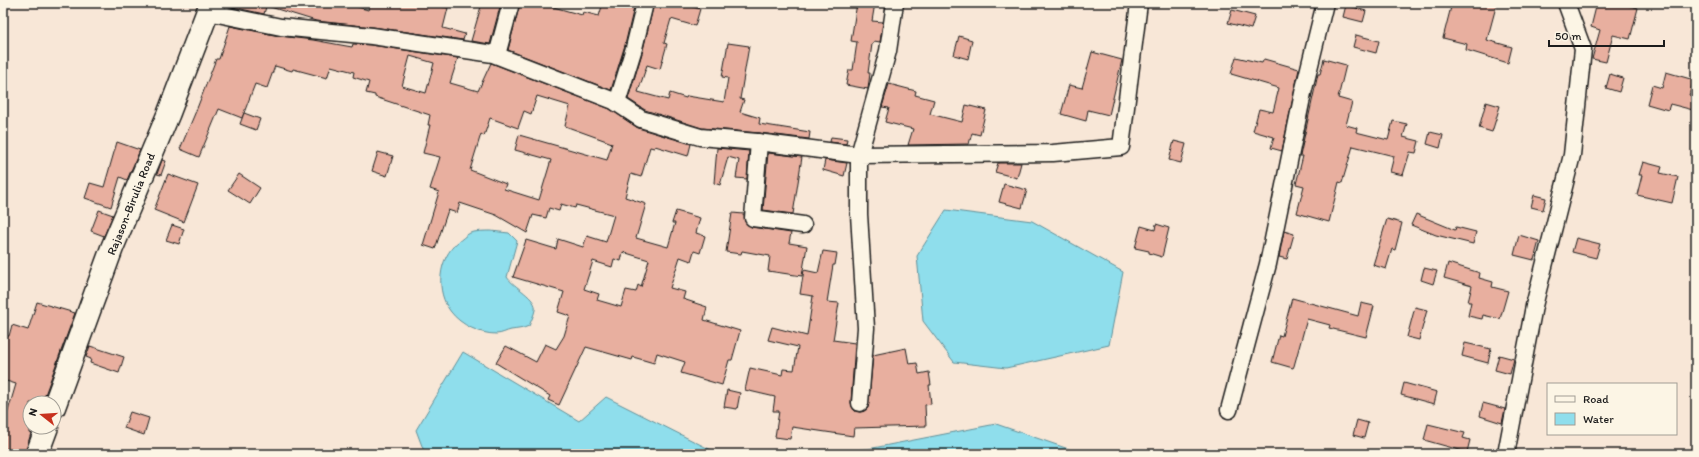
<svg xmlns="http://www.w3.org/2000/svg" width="1699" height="457" font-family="Itim,sans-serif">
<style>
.water{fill:#8fdeec;stroke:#619099}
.building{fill:#e8af9f;stroke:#1c1c1c;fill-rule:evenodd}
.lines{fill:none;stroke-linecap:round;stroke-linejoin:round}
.street-casing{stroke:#1c1c1c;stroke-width:19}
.secondary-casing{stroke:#1c1c1c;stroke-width:25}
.street{stroke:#fcf5e5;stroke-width:16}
.secondary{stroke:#fcf5e5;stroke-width:22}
.labels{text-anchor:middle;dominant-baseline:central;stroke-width:3;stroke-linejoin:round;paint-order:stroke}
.street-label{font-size:12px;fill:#1c1c1c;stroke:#fcf5e5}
</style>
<rect width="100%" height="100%" fill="#f8e7d7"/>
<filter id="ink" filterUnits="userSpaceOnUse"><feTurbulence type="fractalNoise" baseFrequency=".025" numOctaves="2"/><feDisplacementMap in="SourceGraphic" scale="8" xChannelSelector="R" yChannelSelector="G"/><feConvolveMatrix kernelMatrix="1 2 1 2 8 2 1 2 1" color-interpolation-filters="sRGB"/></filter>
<g filter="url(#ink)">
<!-- water -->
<g class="water">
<path d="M946,210L1032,221L1123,272L1109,345L1006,368L954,362L923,321L917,256Z"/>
<path d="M491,231L509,233L517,241L507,277C513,287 538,298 535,310C534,315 531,321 529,326C522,329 518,329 511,330C506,331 502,334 496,334C480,334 461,325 451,312C435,292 438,258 458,242C461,240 466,235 470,233C476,231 485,231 491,231Z"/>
<path d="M463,352L579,421L606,397L719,454H425L416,430Z"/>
<path d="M996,424L1083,454H775L868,449Z"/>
</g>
<!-- building -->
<g class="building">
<path d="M223,3H267L264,14L223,5Z"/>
<path d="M267,3H345L368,10L371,3H427L448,8L443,28L465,34L463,40L373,27L316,21L267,6Z"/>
<path d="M482,3H501L490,44L471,41Z"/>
<path d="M520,3H539L582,15L583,12L599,16L603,3H618L629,6L630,3H635L625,45L611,90L508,50Z"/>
<path d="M654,3H679L700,9L695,26L671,19L664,43L667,44L660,69L647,65L638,92L668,100L670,93L686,98L687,96L724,102L728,78L722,77L728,43L749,46L740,99L744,100L740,112L760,118L759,124L810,132L809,139L760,133L702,128L645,110L628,99L643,50Z"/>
<path d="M857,3H875L872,21L883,22L880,42L874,41L873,44H872L868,73H870L868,89L846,85L849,70H853L857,42L851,41Z"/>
<path d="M1452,3H1497L1487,40L1512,47L1508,63L1466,50L1467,44L1443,38Z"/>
<path d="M1597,3H1619L1638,8L1630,39L1613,35L1606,62L1592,59L1600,30L1591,27Z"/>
<path d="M1346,5L1366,11L1363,22L1343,17Z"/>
<path d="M1232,10L1255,16L1251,29L1228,23Z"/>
<path d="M230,26L279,36L313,40L352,47L353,44L371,45L458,58L450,83L478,91L491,63L610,109L638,128L691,144L688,156L655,146L654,148L650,147L641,177L631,174L625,197L646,204L636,238L668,247L675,223H672L676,211L700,218L696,233L705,236L700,253L694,251L691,261L680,257L670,288L685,292L683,299L707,307L704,320L740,331L732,360H729L722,385L681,373L685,362L657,353L654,363L633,357L632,360L586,347L559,405L548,400L550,396L496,363L506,346L536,362L545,344L556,349L564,336L570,316L558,312L564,292L513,277L526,240L556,249L558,239L583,247L587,236L606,242L614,215L576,205L575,208L561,204L559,211L549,208L546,218L533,215L527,233L496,215L460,203L457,213L448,210L435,249L423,245L439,192L430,189L440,157L423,153L430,125H428L430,115L375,97V95L366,93L369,82L353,77L354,72L331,66L327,78L293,69L292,71L275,66L267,88L255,84L242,118L219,109L199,157L180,149L196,111L216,59H219ZM410,56L434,63L426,93L402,86ZM537,96L570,106L565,126L612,143L607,160L519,135L515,150L551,160L539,200L504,189L506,184L470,170L481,134L484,136L490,118L518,128L524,111L531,114ZM623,252L649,260L641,287L638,285L636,292L626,290L621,307L597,300L599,294L584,289L593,261L612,267L614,259L621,261Z"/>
<path d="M1356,35L1379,41L1376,53L1353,47Z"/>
<path d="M959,36L972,40L968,59L954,55Z"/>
<path d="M1092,52L1122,60L1109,115L1088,110L1086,121L1061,114L1069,85L1082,88Z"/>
<path d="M1236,57L1262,63L1264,59L1299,69L1282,151L1271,148L1274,137L1253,131L1259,109L1273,112L1279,88L1231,74Z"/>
<path d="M1324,59L1346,65L1338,98L1352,102L1346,125L1357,128L1356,132L1388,140L1393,121L1407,124L1403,137L1419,141L1416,153L1410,152L1403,175L1390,172L1394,156L1353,146L1342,183L1339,182L1329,222L1297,213L1304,186L1296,184L1303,156H1300L1318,74H1320Z"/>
<path d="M1666,72L1694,80L1689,95L1696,97L1693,110L1670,104L1668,110L1647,104L1652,85L1662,88Z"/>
<path d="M1610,74L1623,78L1619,92L1606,88Z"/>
<path d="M889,84L916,91L915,95L934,100L930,114L962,122L966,105L986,110L980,135L972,133L969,144L908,145L913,129L885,122L889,108L882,107Z"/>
<path d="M1486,102L1500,106L1492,132L1479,128Z"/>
<path d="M244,113L260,119L256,130L240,124Z"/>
<path d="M1430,132L1443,135L1440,148L1427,144Z"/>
<path d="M831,137L847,139L846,144L830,142Z"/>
<path d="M1174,141L1186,144L1181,163L1169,160Z"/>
<path d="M117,142L140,150L127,180L120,177L111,207L85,198L90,183L104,187Z"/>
<path d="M717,148L749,151L747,179L736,178L739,160L728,157L720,185L714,183Z"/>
<path d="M378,152L393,156L387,176L372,171Z"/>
<path d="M768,153L802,157L793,214L763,210Z"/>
<path d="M162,160L166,161L161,175L157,174Z"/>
<path d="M825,160L847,163L844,176L823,170Z"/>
<path d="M1643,162L1662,167L1660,173L1678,177L1672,203L1637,195L1642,175H1639Z"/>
<path d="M998,163H1021L1017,178L995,172Z"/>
<path d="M168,174L198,185L184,222L154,210Z"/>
<path d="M239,174L260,188L250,204L228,190Z"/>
<path d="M1004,184L1027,190L1022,208L999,202Z"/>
<path d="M1534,195L1546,198L1543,210L1531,207Z"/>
<path d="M99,210L113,215L104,236L91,231Z"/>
<path d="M732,213L744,214L745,222L751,227L791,233L789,243L807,246L802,276L768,271L770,256L742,251L741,254L726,252Z"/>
<path d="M1416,214L1455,230L1456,227L1476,232L1473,244L1436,235L1411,225Z"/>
<path d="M1387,219L1402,223L1395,250L1392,249L1386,269L1373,265Z"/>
<path d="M1156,224L1169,228L1162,257L1149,253V251L1135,248L1141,226L1155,230Z"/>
<path d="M172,225L184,229L179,244L166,240Z"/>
<path d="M1284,231L1294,234L1287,259L1279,257Z"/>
<path d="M1519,235L1539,241L1534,260L1514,255Z"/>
<path d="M1576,238L1600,244L1596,258L1572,252Z"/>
<path d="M823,251L837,253L835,265H833L827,302L839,303L833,340L855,343L851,402L852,407L855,411L860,412L864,411L868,408L873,355L906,348L909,364L917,363L919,374L929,372L931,385H929L931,404L925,405L926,426L854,428L853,436L792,427L790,439L775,437L779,411H773L775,397L745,390L750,368L782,375L783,369L794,370L798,347L768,340L772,327L807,336L813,296L800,294L804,270L818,273Z"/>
<path d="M1448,263L1480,273L1479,278L1493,282L1492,287L1508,291L1500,319L1483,315L1482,319L1468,316L1471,302H1468L1472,286L1444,278Z"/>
<path d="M1424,268L1437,271L1433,284L1421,280Z"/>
<path d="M1292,298L1358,316L1361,303L1374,306L1366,337L1329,328L1330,325L1307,319L1294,366L1293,368L1272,362L1279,335L1282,336Z"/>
<path d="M37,302L75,313L42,403H30V433H31L25,454H23L3,448V428L16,384L3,380V348L6,336H9L12,325L28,330Z"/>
<path d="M1415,307L1427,310L1419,340L1407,337Z"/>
<path d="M1465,343L1491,349L1488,363L1462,356Z"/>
<path d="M90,346L124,357L119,373L90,363L91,359L86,357Z"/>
<path d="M1499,355L1514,359L1510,374L1495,370Z"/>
<path d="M1404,383L1437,392L1434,404L1401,395Z"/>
<path d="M727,390L740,393L737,409L724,407Z"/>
<path d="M1483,403L1505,409L1502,423L1480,416Z"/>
<path d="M130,412L149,418L144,435L124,428Z"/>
<path d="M1357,420L1368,423L1364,438L1353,435Z"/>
<path d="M1428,424L1465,433L1463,438L1470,440L1467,452L1424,440Z"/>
</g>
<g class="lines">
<defs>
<g id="street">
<path d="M208,12L281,27L372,36L493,54L614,101L641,119L700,137L757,142L859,155L888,51L895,3"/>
<path d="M497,55L511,3"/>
<path d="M617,103L634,48L645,3"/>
<path d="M759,142L753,218L803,225"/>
<path d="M860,403L866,328L859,214V155L1053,153L1121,147L1139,3"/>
<path d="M1229,410L1268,264L1303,93L1325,3"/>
<path d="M1506,454L1534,306L1572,155L1583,49L1566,3"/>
</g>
<g id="secondary">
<path d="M54,407L112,248L168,115L211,3"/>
<path d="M37,454L47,427"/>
</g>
</defs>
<!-- street casing -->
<use href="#street" class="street-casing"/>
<!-- secondary casing -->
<use href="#secondary" class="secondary-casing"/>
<!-- street -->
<use href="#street" class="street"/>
<!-- secondary -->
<use href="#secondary" class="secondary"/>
</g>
</g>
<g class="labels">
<!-- street labels -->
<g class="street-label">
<text transform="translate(131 204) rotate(-68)">Rajason-Birulia Road</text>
</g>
</g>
<!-- margin -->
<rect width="1699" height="457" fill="none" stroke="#fcf5e5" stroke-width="16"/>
<rect x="8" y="8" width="1683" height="441" fill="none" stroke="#1c1c1c" stroke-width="1.5" filter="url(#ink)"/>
<!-- legend -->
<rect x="1547" y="383" width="130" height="52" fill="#fcf5e5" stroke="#a29e95"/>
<rect x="1555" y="396" width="20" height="6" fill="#fcf5e5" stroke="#a29e95"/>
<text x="1583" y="403" font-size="12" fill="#1c1c1c">Road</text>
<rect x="1555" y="413" width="20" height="12" fill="#8fdeec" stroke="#a29e95"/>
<text x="1583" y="423" font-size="12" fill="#1c1c1c">Water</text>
<!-- north arrow -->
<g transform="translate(42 415) rotate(287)"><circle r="19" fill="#fcf5e5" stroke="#a29e95"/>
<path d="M0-3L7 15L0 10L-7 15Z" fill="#c8321e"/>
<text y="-6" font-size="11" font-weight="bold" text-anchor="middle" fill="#1c1c1c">N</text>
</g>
<!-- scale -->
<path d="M1549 40v6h115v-6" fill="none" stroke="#1c1c1c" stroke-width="2"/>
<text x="1555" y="40" font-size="12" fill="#1c1c1c" stroke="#fcf5e5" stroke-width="3" paint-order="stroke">50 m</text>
</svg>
